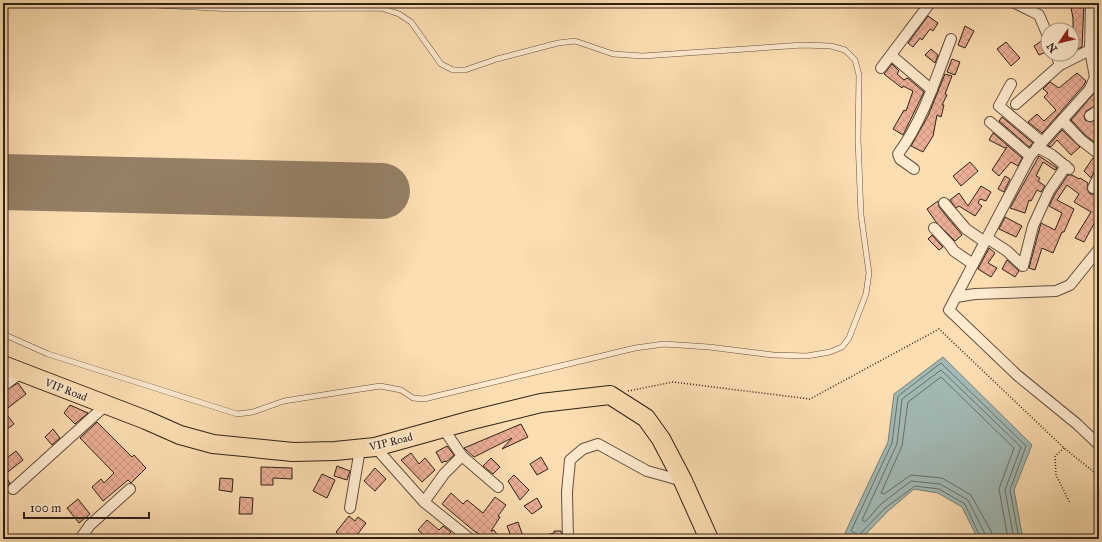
<svg xmlns="http://www.w3.org/2000/svg" width="1102" height="542" font-family="'IM FELL Great Primer',serif">
<style>
.water{fill:#a2bab6;stroke:#737d76}
.lines{fill:none;stroke-linecap:round;stroke-linejoin:round}
.shore{stroke:#686e66;stroke-width:1}
.runway{stroke:#958065;stroke-width:56}
.building{fill:url(#building-cross-hatch);stroke:#2d2117}
.lane-casing{stroke:#61503e;stroke-width:6}
.street-casing{stroke:#61503e;stroke-width:12}
.highway-casing{stroke:#2d2117;stroke-width:20}
.path{stroke:#2d2117;stroke-width:1.5;stroke-dasharray:1 2;stroke-linecap:butt}
.lane{stroke:#feeace;stroke-width:5}
.street{stroke:#feeace;stroke-width:10}
.highway{stroke:#fddeb3;stroke-width:18}
.labels{text-anchor:middle;dominant-baseline:central;stroke-width:4;stroke-linejoin:round;paint-order:stroke}
.street-label{font-size:11px;fill:#2d2117;stroke:#feeace}
</style>
<defs>
<pattern id="building-cross-hatch" width="8" height="8" patternUnits="userSpaceOnUse"><rect width="8" height="8" fill="#ecaf96"/><path d="M0 0l8 8M0 8l8-8" fill="none" stroke="#cb9681"/></pattern>
</defs>
<rect width="100%" height="100%" fill="#fddeb3"/>
<filter id="stains"><feTurbulence type="fractalNoise" baseFrequency=".005" numOctaves="4"/><feColorMatrix values="0 0 0 0 .2 0 0 0 0 .09 0 0 0 0 .02 0 0 0 .5 -.17"/></filter>
<radialGradient id="worn" r=".72"><stop offset=".6" stop-color="#630" stop-opacity="0"/><stop offset="1" stop-color="#630" stop-opacity=".3"/></radialGradient>
<!-- water -->
<path class="water" d="M943,357L1032,445L1014,490L1023,539H978L962,507L938,493L914,489L888,511L861,539H857L845,533L888,442L894,394Z"/>
<g class="lines">
<!-- shore -->
<g class="shore">
<path d="M981,539L965,504L939,489L915,486L885,508L859,535L851,531L892,443L898,396L941,363L1026,446L1010,490L1019,539"/>
<path d="M986,539L985,534L968,500L940,484L911,481L881,504L865,522L862,520L897,444L902,399L941,370L1021,447L1005,490L1014,539"/>
<path d="M992,539L991,531L971,495L942,478L911,475L884,494L881,493L902,446L908,402L941,377L1014,448L999,489L1008,539"/>
</g>
<!-- runway -->
<path class="runway" d="M3,182L382,191"/>
</g>
<!-- building -->
<g class="building">
<path d="M1070,3H1084L1082,47L1073,51V18Z"/>
<path d="M928,16L938,23L933,31L930,29L922,40L920,38L913,47L908,43Z"/>
<path d="M965,26L974,31L965,48L958,45Z"/>
<path d="M1043,40L1048,42V51L1039,55L1034,46Z"/>
<path d="M1006,42L1020,58L1011,66L997,49Z"/>
<path d="M931,49L938,55L935,63L925,55Z"/>
<path d="M952,59L960,62L955,75L947,72Z"/>
<path d="M892,64L899,71L897,74L904,80L907,78L909,79L924,92L903,135L893,129L904,110L906,111L913,91L903,86L902,88L884,74Z"/>
<path d="M1077,73L1086,81L1084,85L1042,133L1028,122L1037,114L1044,121L1056,110L1044,97L1048,93L1043,89L1050,82L1059,88Z"/>
<path d="M945,74L952,76L945,94L947,95L942,105H944L941,117L937,115L933,136L923,152L911,146L928,116Z"/>
<path d="M1096,91L1099,95V104L1086,111L1084,116L1085,120L1090,122L1099,118V146L1085,135L1071,120Z"/>
<path d="M1002,117L1033,143L1029,147L999,121Z"/>
<path d="M1062,130L1080,147L1071,155L1057,140L1051,147L1048,146Z"/>
<path d="M993,133L1022,158L1018,166L1011,162L999,176L992,170L1007,147L1005,148L989,140Z"/>
<path d="M1039,156L1057,168L1055,170L1043,162L1036,176L1040,178L1038,181L1045,186L1041,192L1037,190L1031,201L1029,200L1025,213L1010,208Z"/>
<path d="M1093,158L1099,160V169L1095,170L1091,178L1084,171Z"/>
<path d="M970,162L978,171L961,186L953,176Z"/>
<path d="M1068,175H1072L1079,179L1080,178L1088,183L1087,189L1090,194H1094L1099,191V216L1097,215L1095,219L1096,220L1084,242L1075,238L1091,212L1074,202L1079,194L1067,185L1057,200L1074,209L1064,232H1062L1053,253L1042,248L1035,270L1029,268L1041,223L1055,230L1062,213L1049,206L1055,194Z"/>
<path d="M1005,176L1010,179L1004,192L998,189Z"/>
<path d="M981,186L991,192L986,201L980,199L978,203L982,206L975,216L959,206L956,208L950,200L959,193L968,206Z"/>
<path d="M938,201L939,207L962,235L955,241L936,222L927,209Z"/>
<path d="M1005,217L1022,226L1016,237L999,229Z"/>
<path d="M932,235L943,247L939,250L928,239Z"/>
<path d="M989,248L995,253L988,263L997,268L991,277L978,269Z"/>
<path d="M1007,260L1019,271L1015,277L1002,269Z"/>
<path d="M18,383L26,394L4,411L14,424L3,432V392Z"/>
<path d="M70,405L88,413L75,424L64,413Z"/>
<path d="M97,422L132,457L134,455L146,468L131,483L128,480L103,501L92,487L101,479L104,483L114,473L80,438Z"/>
<path d="M521,424L528,437L502,449L512,438L474,457L464,448Z"/>
<path d="M53,429L60,438L52,445L45,437Z"/>
<path d="M447,446L454,455L446,462L445,461L442,463L436,452Z"/>
<path d="M16,451L23,460L4,475L10,483L3,492V461Z"/>
<path d="M411,453L419,464L425,458L435,470L422,482L401,460Z"/>
<path d="M541,457L548,469L537,475L530,464Z"/>
<path d="M491,458L500,467L493,474L483,466Z"/>
<path d="M337,466L350,471L347,480L334,476Z"/>
<path d="M261,467L292,468V479L273,478V485H261Z"/>
<path d="M375,468L386,479L375,491L364,481Z"/>
<path d="M322,474L335,480L327,498L313,491Z"/>
<path d="M514,475L529,490L520,500L508,481Z"/>
<path d="M220,478L233,479L232,492L219,490Z"/>
<path d="M451,493L463,504L467,500L483,513L495,497L506,505L498,516L500,517L491,531L494,530L500,539H488L474,531L442,504Z"/>
<path d="M240,497L253,498L252,514H239Z"/>
<path d="M537,498L542,507L532,514L524,506Z"/>
<path d="M78,499L90,514L79,523L67,508Z"/>
<path d="M349,516L355,521L358,517L366,523L354,539H344L336,532Z"/>
<path d="M427,520L439,530L443,526L451,532L449,534L455,539H428L418,530Z"/>
<path d="M518,522L524,539H512L507,526Z"/>
<path d="M554,531H561L562,539H542V536L554,533Z"/>
</g>
<g class="lines">
<defs>
<path id="lane" d="M3,334L48,354L237,414L253,412L284,401L380,386L401,390L413,398L424,399L635,348L664,344L709,347L773,355L807,356L830,352L842,347L849,338L866,294L869,273L861,215L858,139L859,75L855,60L845,50L831,46L803,45L643,56L613,54L575,41L558,43L497,59L465,70H453L441,64L411,22L399,14L381,8L233,9L116,3"/>
<g id="street">
<path d="M1015,3L1039,15L1048,36"/>
<path d="M1091,3L1090,50L1095,77L1090,89L1030,156L949,310L1017,375L1077,424L1099,445"/>
<path d="M1056,54L1060,65"/>
<path d="M891,55L932,90"/>
<path d="M881,68L930,3"/>
<path d="M1011,84L999,106L1042,142"/>
<path d="M1016,104L1060,65L1090,50"/>
<path d="M1090,116L1099,110"/>
<path d="M1062,120L1081,140L1099,154"/>
<path d="M990,122L1030,156"/>
<path d="M1037,147L1052,155L1069,169"/>
<path d="M914,169L900,159L898,154C923,120 936,78 951,39"/>
<path d="M1093,188L1099,175"/>
<path d="M944,203L966,229L985,242"/>
<path d="M934,228L949,244L954,251L973,264"/>
<path d="M987,238L1007,251L1023,266L1033,226L1049,191L1066,166"/>
<path d="M956,297L975,294L1056,291L1070,285L1099,249"/>
<path d="M3,386L22,372"/>
<path d="M443,428L462,456L498,487"/>
<path d="M375,447L424,502L470,539"/>
<path d="M13,489L106,405"/>
<path d="M424,502L444,474L462,456"/>
<path d="M350,508L360,449"/>
<path d="M80,539L90,525L130,489"/>
<path d="M568,539L567,492L570,460L583,449L598,444L647,471L683,481"/>
</g>
<path id="highway" d="M3,365L146,420L180,435L213,444L293,452L335,451L375,447L472,420L541,403L610,395L646,418L661,439L683,481L709,539"/>
</defs>
<!-- lane casing -->
<use href="#lane" class="lane-casing"/>
<!-- street casing -->
<use href="#street" class="street-casing"/>
<!-- highway casing -->
<use href="#highway" class="highway-casing"/>
<!-- path -->
<g class="path">
<path d="M628,391L673,382L810,399L939,329L1064,448L1099,476"/>
<path d="M1064,448L1055,456L1056,475L1070,503"/>
</g>
<!-- lane -->
<use href="#lane" class="lane"/>
<!-- street -->
<use href="#street" class="street"/>
<!-- highway -->
<use href="#highway" class="highway"/>
</g>
<g class="labels">
<!-- street labels -->
<g class="street-label">
<text transform="translate(66 390) rotate(21)">VIP Road</text>
<text transform="translate(391 442) rotate(-14)">VIP Road</text>
</g>
</g>
<!-- margin -->
<rect width="1102" height="542" fill="none" stroke="#fddeb3" stroke-width="16"/>
<rect x="4" y="4" width="1094" height="534" fill="none" stroke="#2d2117" stroke-width="2"/>
<rect x="8" y="8" width="1086" height="526" fill="none" stroke="#2d2117"/>
<!-- north arrow -->
<g transform="translate(1060 42) rotate(235)"><circle r="19" fill="#feeace" stroke="#aa9a85"/>
<path d="M0-3L7 15L0 10L-7 15Z" fill="#8f2418"/>
<text y="-6" font-size="11" font-weight="bold" text-anchor="middle" fill="#2d2117">N</text>
</g>
<!-- scale -->
<path d="M24 512v6h125v-6" fill="none" stroke="#2d2117" stroke-width="2"/>
<text x="30" y="512" font-size="12" fill="#2d2117" stroke="#feeace" stroke-width="3" paint-order="stroke">100 m</text>
<rect width="100%" height="100%" filter="url(#stains)"/>
<rect width="100%" height="100%" fill="url(#worn)"/>
</svg>
